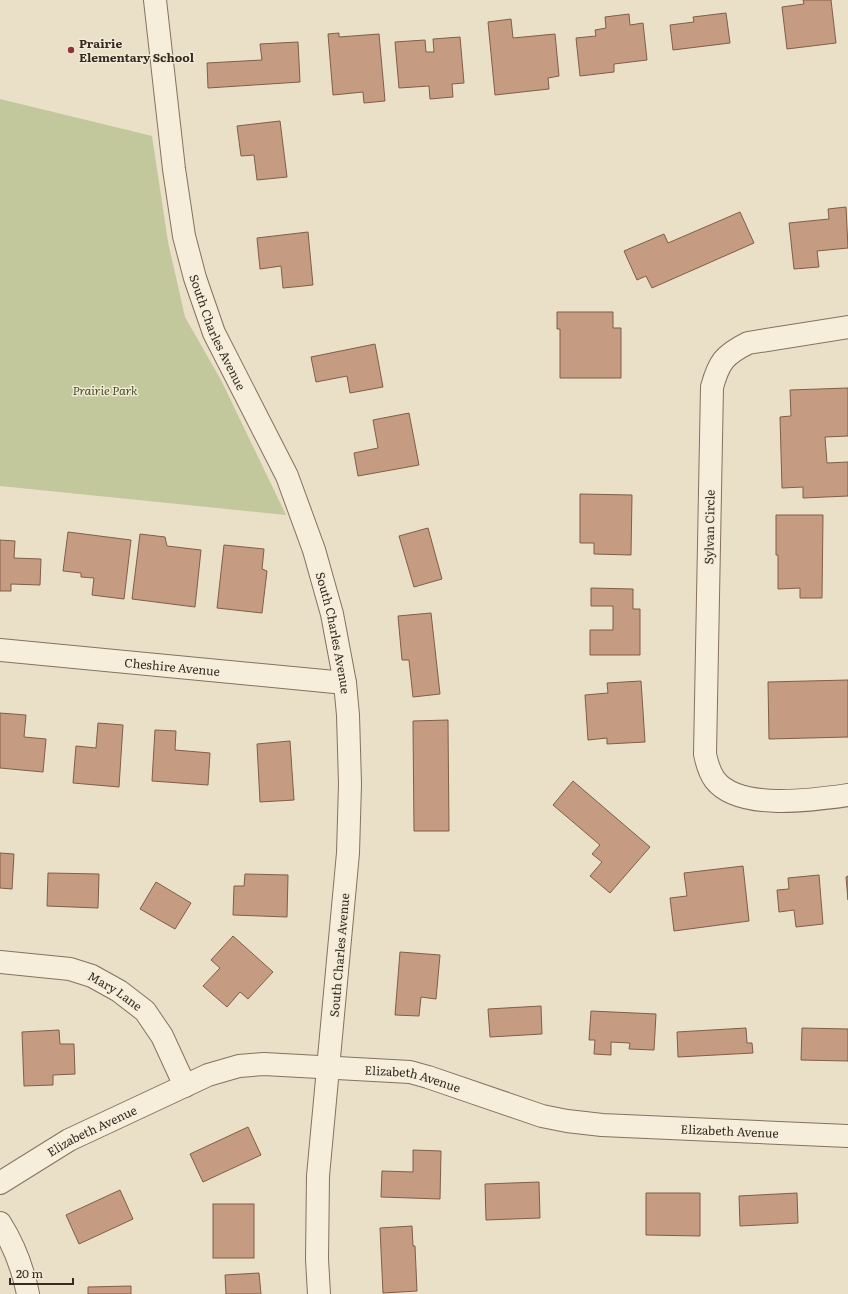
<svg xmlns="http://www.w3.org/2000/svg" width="848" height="1294" font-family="Literata,serif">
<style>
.green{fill:#c3c89c}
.building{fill:#c59c81;stroke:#815d46}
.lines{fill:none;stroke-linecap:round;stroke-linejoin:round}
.minor-casing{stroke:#84725e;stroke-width:24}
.minor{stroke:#f6edda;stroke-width:22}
.poi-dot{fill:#8e3436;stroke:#f2ead6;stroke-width:1.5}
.labels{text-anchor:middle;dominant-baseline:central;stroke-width:3;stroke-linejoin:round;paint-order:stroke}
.poi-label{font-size:12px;font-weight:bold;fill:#362b21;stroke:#f2ead6;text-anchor:start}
.street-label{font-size:12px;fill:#362b21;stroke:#f2ead6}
.park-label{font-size:12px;font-style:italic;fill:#475129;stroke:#f2ead6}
</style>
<rect width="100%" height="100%" fill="#eadfc7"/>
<!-- green -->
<path class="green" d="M0,99L152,136L168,242L185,317L221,380L286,515L0,486Z"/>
<!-- building -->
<g class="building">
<path d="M803,0H831L836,43L787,49L782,7L804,4Z"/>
<path d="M726,13L730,43L673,50L670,25L694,22L693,17Z"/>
<path d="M629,14L630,25L643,23L647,60L614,64V72L580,76L576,38L596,36L595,30L606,28L605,17Z"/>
<path d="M511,19L513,38L555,34L559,76L548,78L549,89L495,95L488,22Z"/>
<path d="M339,33V37L379,34L385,101L364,103L363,92L333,95L328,34Z"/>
<path d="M460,37L464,83L452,84L453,97L430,99L429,86L399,88L395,42L425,40L426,52H434L433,39Z"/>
<path d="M298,42L300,82L208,88L207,63L262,60L260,44Z"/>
<path d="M280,121L287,177L257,180L254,155L241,156L237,126Z"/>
<path d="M846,207L848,248L817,251L819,267L794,269L789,223L829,219L828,209Z"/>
<path d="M740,212L754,243L652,288L646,276L637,280L624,251L664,234L668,243Z"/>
<path d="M308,232L313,285L283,288L281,266L260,269L257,238Z"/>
<path d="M557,312H613V328H621V378H560V329H557Z"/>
<path d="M375,344L383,387L350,393L347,376L316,382L311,357Z"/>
<path d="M848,388V436L825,437L827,463L848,462V496L803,498V487L782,488L780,417L791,416L790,390Z"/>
<path d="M409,413L419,465L358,476L354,453L378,448L373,420Z"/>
<path d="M580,494L632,495L631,555L594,554V543H580Z"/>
<path d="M776,515H823L822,598H800V588L778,589V555H776Z"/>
<path d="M428,528L442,579L414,587L399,536Z"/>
<path d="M68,532L131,540L124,599L92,595L94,578L81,577V573L63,571Z"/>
<path d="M140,534L165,537L167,546L201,550L195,607L132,599Z"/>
<path d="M0,540L15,541L14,558L41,559L40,585L11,584V591H0Z"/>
<path d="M224,545L264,549L262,569L267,571L262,613L217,608Z"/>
<path d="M591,588L633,589V609H640V655H590V630H613V606H591Z"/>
<path d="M431,613L440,694L413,697L409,660H402L398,616Z"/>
<path d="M848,680V737L769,739L768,682Z"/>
<path d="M641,681L645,742L607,744V738L588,740L585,695L608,693L607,683Z"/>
<path d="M0,713L26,715L24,737L46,739L43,772L0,768Z"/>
<path d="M448,720L449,831H414L413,721Z"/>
<path d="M98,723L123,725L119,787L73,783L76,746L96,748Z"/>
<path d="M155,730L176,731L175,750L210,753L208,785L152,781Z"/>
<path d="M290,741L294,800L260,802L257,744Z"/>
<path d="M573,781L650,847L610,893L590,876L602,862L592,854L600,845L553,805Z"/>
<path d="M0,853L14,854L12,889L0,888Z"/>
<path d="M743,866L749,921L674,931L670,898L687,896L684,873Z"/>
<path d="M48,873L99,874L98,908L47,906Z"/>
<path d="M245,874L288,875L287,917L233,915L234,886H244Z"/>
<path d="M819,875L823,924L796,927L794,910L779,912L777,890L789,889L788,878Z"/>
<path d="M848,876V900L846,877Z"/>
<path d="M156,882L191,903L175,929L140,909Z"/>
<path d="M233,936L273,972L248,999L240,992L227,1007L203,986L220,968L211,960Z"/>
<path d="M400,952L440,955L436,999L421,997L419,1016L395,1015Z"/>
<path d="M541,1006L542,1034L490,1037L488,1009Z"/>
<path d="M591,1011L656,1014L654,1050L629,1049L630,1043L611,1042V1055L594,1054L595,1040H589Z"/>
<path d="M746,1028L747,1043H752L753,1053L678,1057L677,1032Z"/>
<path d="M802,1028L848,1029V1061L801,1060Z"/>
<path d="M59,1030L60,1044H74L75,1074L53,1075V1085L24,1086L22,1032Z"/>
<path d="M248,1127L261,1155L203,1182L190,1154Z"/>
<path d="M413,1150L441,1151L440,1199L381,1197L382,1171L413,1172Z"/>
<path d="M539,1182L540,1218L486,1220L485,1184Z"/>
<path d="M120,1190L133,1219L79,1244L66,1215Z"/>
<path d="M646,1193H700V1236L646,1235Z"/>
<path d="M797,1193L798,1223L740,1226L739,1196Z"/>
<rect x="213" y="1204" width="41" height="54"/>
<path d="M412,1226L413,1246H415L417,1291L383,1293L380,1228Z"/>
<path d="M259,1273L261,1294H226L225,1275Z"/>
<path d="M131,1286V1294H88V1287Z"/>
</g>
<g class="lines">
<defs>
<g id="minor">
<path id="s1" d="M155,0L174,169L184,236L195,278L214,333L287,476L314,550L332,614L345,683L348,715L350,784L348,853L318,1176L317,1259L319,1294"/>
<path d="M848,327L748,343C724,355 719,362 712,387L705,754C707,764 709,772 715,780C739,811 814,800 848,795"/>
<path id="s2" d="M0,650L345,683"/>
<path id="s3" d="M0,962L70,969L92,976L119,991L145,1011L162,1036L185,1086"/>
<path id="s4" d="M0,1183L69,1140L208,1075L239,1066L264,1064L410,1072L428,1077L542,1116L567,1121L602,1125L848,1136"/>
<path d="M0,1223C14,1245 23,1269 28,1294"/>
</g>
</defs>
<!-- minor casing -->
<use href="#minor" class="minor-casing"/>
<!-- minor -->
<use href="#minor" class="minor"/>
</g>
<!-- markers -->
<circle class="poi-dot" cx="71" cy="50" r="4"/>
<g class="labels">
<!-- poi labels -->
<g class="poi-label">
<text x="79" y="43">Prairie<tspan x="79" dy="14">Elementary School</tspan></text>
</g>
<!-- street labels -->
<g class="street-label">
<text stroke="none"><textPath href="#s1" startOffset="340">South Charles Avenue</textPath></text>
<text transform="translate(709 527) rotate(-89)">Sylvan Circle</text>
<text stroke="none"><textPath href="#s1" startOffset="664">South Charles Avenue</textPath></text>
<text stroke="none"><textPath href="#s2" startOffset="173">Cheshire Avenue</textPath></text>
<text transform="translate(339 955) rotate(-85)">South Charles Avenue</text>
<text stroke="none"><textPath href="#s3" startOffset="121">Mary Lane</textPath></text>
<text stroke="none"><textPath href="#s4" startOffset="442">Elizabeth Avenue</textPath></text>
<text stroke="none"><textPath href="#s4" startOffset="766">Elizabeth Avenue</textPath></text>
<text stroke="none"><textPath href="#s4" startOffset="106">Elizabeth Avenue</textPath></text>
</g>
<!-- park labels -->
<g class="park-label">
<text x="105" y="390">Prairie Park</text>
</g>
</g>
<!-- scale -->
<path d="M10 1278v6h63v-6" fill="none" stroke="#362b21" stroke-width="2"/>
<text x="16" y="1278" font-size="12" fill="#362b21" stroke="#f2ead6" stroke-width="3" paint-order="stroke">20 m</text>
</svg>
